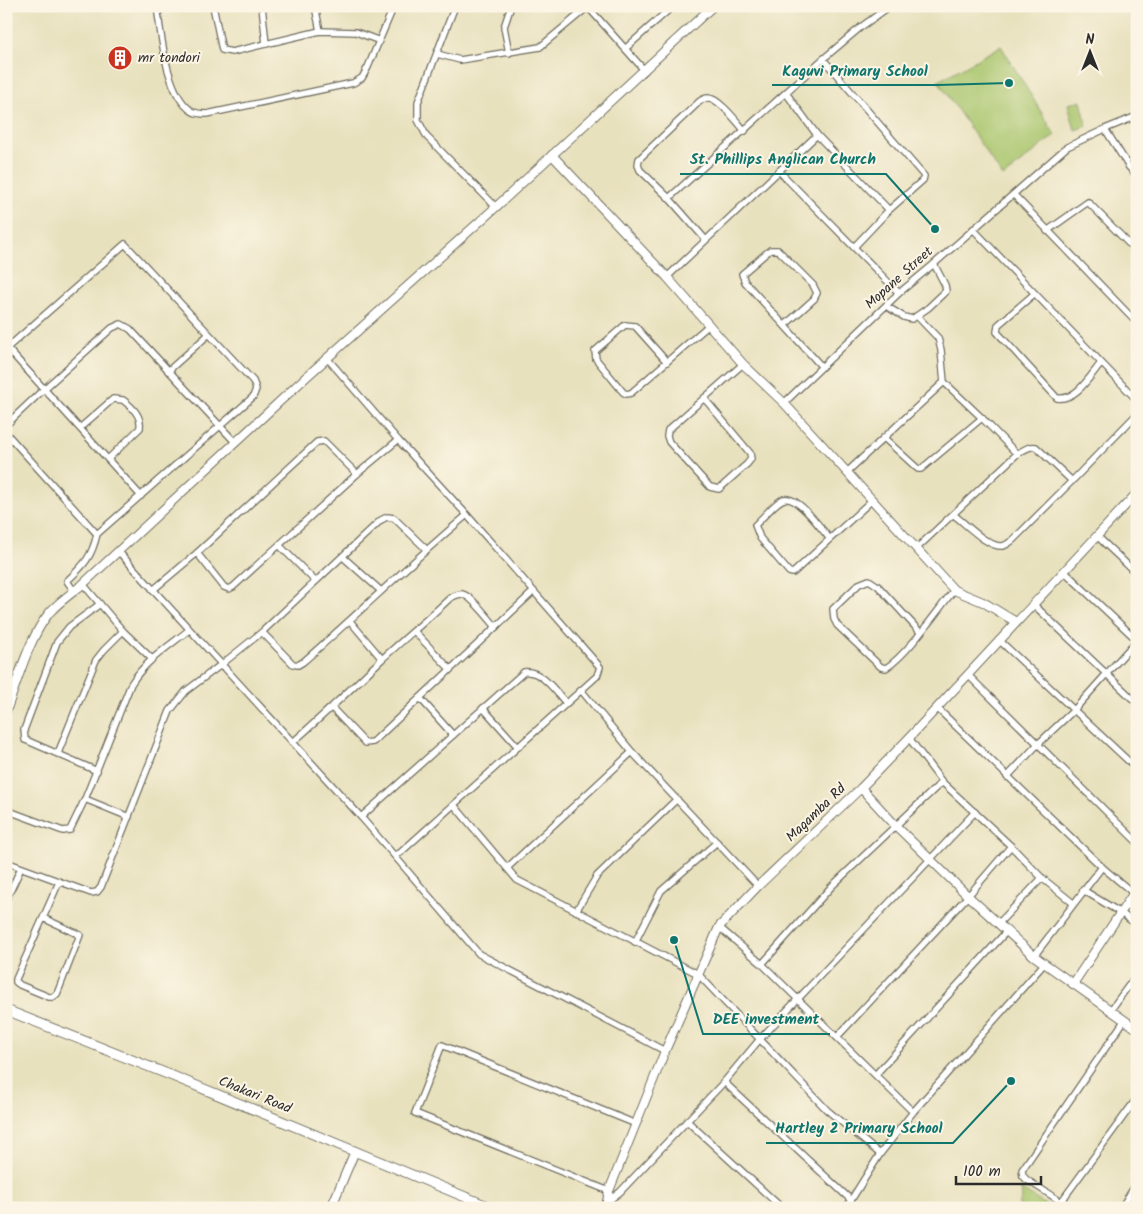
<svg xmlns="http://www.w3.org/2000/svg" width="1143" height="1214" font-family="Kalam,sans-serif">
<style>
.green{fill:#a8c56c;stroke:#6a784c}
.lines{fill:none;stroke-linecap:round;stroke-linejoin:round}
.minor-casing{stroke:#6d6b5e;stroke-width:8}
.tertiary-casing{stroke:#6d6b5e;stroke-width:10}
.secondary-casing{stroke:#6d6b5e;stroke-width:11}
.minor{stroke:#fff;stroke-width:5.5}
.tertiary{stroke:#fff;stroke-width:8}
.secondary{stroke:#fff;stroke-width:9}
.labels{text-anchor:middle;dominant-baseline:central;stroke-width:4;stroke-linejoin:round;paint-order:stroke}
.poi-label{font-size:14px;fill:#2b2b2b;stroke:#fcf5e5;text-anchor:start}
.street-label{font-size:14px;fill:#2b2b2b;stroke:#fcf5e5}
.leader{fill:none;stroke:#0f766e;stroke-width:2}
.callout-dot{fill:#0f766e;stroke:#fcf5e5;stroke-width:2}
.callout-label{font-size:15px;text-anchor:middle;font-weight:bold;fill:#0f766e;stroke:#fcf5e5;stroke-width:4;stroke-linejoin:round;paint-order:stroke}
</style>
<rect width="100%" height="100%" fill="#fcf5e5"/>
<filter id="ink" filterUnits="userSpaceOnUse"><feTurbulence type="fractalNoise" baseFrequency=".02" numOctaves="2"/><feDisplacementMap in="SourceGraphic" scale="10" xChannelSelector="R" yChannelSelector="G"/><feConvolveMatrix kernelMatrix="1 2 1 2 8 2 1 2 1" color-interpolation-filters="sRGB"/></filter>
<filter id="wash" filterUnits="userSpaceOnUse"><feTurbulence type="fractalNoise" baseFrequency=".0096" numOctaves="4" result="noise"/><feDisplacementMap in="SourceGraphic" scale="20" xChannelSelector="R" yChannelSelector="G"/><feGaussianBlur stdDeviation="1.12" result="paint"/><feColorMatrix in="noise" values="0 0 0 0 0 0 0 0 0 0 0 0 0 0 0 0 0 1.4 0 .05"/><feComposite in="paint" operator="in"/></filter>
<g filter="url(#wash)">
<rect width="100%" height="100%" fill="#e8e1be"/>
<!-- green -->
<g class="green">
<path d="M1001,46L1055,135L1003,177L938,81Z"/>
<path d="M1081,101L1087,126L1075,130L1068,104Z"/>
<path d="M1021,1189L1050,1208H1018L1022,1198Z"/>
</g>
</g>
<g filter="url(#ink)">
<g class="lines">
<defs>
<g id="minor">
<path d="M157,6C161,34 166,95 192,111C196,114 202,114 207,114L353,83L362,78L368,67L394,6"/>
<path d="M213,6L222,50L232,52L320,31L356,32L380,41"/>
<path d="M262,6L266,44"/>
<path d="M315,6L320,31"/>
<path d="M455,6L418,102V120L427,137L496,207"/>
<path d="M588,7L645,71"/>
<path d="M626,48L673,6"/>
<path d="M509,53L504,27L511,6"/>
<path d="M437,54L460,60L540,47L589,6"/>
<path d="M823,59L861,27L890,6"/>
<path d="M786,93L817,135"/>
<path d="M1105,129L1129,167L1137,176"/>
<path d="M779,171L899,293"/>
<path d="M1014,195L1137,323"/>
<path d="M669,198L823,59L924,176L923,180L889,210"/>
<path d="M973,229L1137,400"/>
<path d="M1047,231L1088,202L1137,252"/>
<path d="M705,239L669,198L640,170L638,165L639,159L700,101C703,99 705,98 708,98C718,97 738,123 745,131"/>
<path d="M667,277L817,135L889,210L854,247"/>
<path d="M1034,294L998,325L997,332L1057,398C1076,401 1090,376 1101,363"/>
<path d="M886,306L904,317L912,319L928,308L946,291L945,285L934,264"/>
<path d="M917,316L938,338L941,350L944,382L982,418L1017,454"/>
<path d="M785,325L814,299L817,293L813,285L778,250H770L742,274L745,282L821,366"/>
<path d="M327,358L398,440L467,515L600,667L597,676L400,853L395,855"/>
<path d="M667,362L635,326L625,325L595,351L596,359L623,392L626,394L631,393L709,325"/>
<path d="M168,371L208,335"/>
<path d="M704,398L750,453L751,459L747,464L719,489L710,487L669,442L667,436L668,430L743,364"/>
<path d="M784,403L899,293L934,264L1067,147L1105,129L1137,116"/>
<path d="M6,425L44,389L112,328L121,324L130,329L235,442"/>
<path d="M81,427L113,399L123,400C132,407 142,416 140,428L108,459"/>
<path d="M6,433L97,534L253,397L256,389L253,381L125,244L7,348L141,496"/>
<path d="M884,438L918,469H921L982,418"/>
<path d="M847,472L944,382"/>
<path d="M954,515C965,523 988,548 1003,546C1007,545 1010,542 1013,540L1072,481"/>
<path d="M1097,536L1137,574"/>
<path d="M830,539C821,529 798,495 784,499C776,501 762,519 755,525L760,538L789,572L793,573L871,501"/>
<path d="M280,546L315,581"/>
<path d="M917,548L1017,454C1024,450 1028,446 1036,447L1072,481L1137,414"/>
<path d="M118,551L361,817L479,954L665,1051"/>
<path d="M197,553L224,587L229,589L233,587L357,474L398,440"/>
<path d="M343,557L381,591"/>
<path d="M1065,572L1137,640"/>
<path d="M83,584L123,631L152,659"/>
<path d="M153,590L197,553L317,442L324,441L357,474"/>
<path d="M74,591L67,581C84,565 92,557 97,534"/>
<path d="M1033,604L1137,703"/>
<path d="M350,621L382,659"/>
<path d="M262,632L293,664L298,665L303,662C358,614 411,562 467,515"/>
<path d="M415,632L450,669"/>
<path d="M920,632L878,586L869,580L859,584L833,609L834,619L837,625L881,667L886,668C908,654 936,612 954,590"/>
<path d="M999,640L1137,769"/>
<path d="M968,675L1137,842"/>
<path d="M581,690L632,752L758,886"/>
<path d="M420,698L453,735"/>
<path d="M332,708L365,743L373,742L533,592"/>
<path d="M483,708L518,747"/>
<path d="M937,708L1102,867L1133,893"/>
<path d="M909,738L942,782L1011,846L1042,878L1073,903"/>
<path d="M293,742C323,716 352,688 381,660C404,639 428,619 450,598C454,596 457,594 462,594C472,596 489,619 496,627"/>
<path d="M58,753L96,660L104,650L123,631"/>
<path d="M97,771L28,741L25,740L24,730L57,642L69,627L100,604"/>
<path d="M1007,777L1038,744L1074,710L1137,640"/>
<path d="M85,799L129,817"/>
<path d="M454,805L517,880L698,974L827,1110L880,1154"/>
<path d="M6,810L63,831L70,830L85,799L131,684C145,661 169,646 189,630"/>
<path d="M361,817L524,672C542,670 555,691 566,703"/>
<path d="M6,862L91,893L97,892L101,887L170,711L186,691L222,664L262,632L381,520L387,517L394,518L426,549"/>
<path d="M507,868L632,752"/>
<path d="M1083,890L1121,913L1137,925"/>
<path d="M6,900L21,868"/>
<path d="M576,911L597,876L677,799"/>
<path d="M43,918L80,935L57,994L53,997H49L20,985L16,982V979L59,882"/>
<path d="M998,924L1042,878"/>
<path d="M719,927L762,964L913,1112"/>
<path d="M635,942L661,891L717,842"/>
<path d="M1034,956L1102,867"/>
<path d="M762,964L832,886L942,782"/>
<path d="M1110,1011L1137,974"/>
<path d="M837,1037L968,896L1011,846"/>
<path d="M876,1074L1007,931"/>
<path d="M724,1082L851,1200"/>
<path d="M687,1121L782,1208"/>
<path d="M609,1191L415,1113L442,1045L636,1124"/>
<path d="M607,1202L620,1192L687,1121L724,1082L760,1039L975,812"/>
<path d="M1061,1202L1137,1098"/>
<path d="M846,1208L880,1154L913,1112L1044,964"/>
<path d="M1071,1208L1027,1180L1023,1176L1022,1170L1124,1021"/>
<path d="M1121,1208L1137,1183"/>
</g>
<g id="tertiary">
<path d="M552,155L667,277L743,364L784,403L954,590L983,602L1016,622"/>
<path d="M6,711C18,680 29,637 50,612C60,601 72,593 83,584L305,378L496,207L713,6"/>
<path d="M861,788L896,826L968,896L1034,956L1137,1029"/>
<path d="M1073,984L1137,888"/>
<path d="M331,1208L355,1151"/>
<path d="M603,1208L607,1202L609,1191L665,1051L719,927L758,886L861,788L909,738L1137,493"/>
</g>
<path id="secondary" d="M6,1010L175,1077L492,1208"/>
</defs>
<!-- minor casing -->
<use href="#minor" class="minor-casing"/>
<!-- tertiary casing -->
<use href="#tertiary" class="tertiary-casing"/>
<!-- secondary casing -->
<use href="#secondary" class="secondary-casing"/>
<!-- minor -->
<use href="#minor" class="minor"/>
<!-- tertiary -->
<use href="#tertiary" class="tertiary"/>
<!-- secondary -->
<use href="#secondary" class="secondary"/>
</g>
</g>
<!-- icons -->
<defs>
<symbol id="building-disc" viewBox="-11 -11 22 22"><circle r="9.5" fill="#c8321e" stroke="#fcf5e5"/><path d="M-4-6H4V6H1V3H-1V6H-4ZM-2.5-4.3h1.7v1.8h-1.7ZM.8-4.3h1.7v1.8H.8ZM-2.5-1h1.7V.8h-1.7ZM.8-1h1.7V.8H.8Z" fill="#fff"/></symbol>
</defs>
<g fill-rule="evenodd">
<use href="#building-disc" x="106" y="44" width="28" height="28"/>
</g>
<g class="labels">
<!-- poi labels -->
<g class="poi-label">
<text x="138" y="58">mr tondori</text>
</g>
<!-- street labels -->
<g class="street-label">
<text transform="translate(899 278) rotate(-42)">Mopane Street</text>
<text transform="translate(816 813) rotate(-44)">Magamba Rd</text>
<text transform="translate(255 1095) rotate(22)">Chakari Road</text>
</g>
</g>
<!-- callouts -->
<path class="leader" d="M1009 83L938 85H772M935 229L886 174H680M674 940L703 1034H830M1011 1081L953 1143H766"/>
<g class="callout-dot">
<circle cx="1009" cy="83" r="5"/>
<circle cx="935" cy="229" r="5"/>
<circle cx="674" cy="940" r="5"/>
<circle cx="1011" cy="1081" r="5"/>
</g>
<g class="callout-label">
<text x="855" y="76">Kaguvi Primary School</text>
<text x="783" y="164">St. Phillips Anglican Church</text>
<text x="766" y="1024">DEE investment</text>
<text x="859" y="1133">Hartley 2 Primary School</text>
</g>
<!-- margin -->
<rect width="1143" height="1214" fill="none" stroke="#fcf5e5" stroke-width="25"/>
<!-- north arrow -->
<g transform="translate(1090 52)" stroke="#fcf5e5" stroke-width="4" paint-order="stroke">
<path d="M0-4L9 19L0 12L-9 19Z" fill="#2b2b2b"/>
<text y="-8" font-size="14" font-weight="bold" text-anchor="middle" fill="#2b2b2b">N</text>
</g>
<!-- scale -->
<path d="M956 1176v8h85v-8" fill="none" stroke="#2b2b2b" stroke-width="2.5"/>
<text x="963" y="1176" font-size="15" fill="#2b2b2b" stroke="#fcf5e5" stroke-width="4" paint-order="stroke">100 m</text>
</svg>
